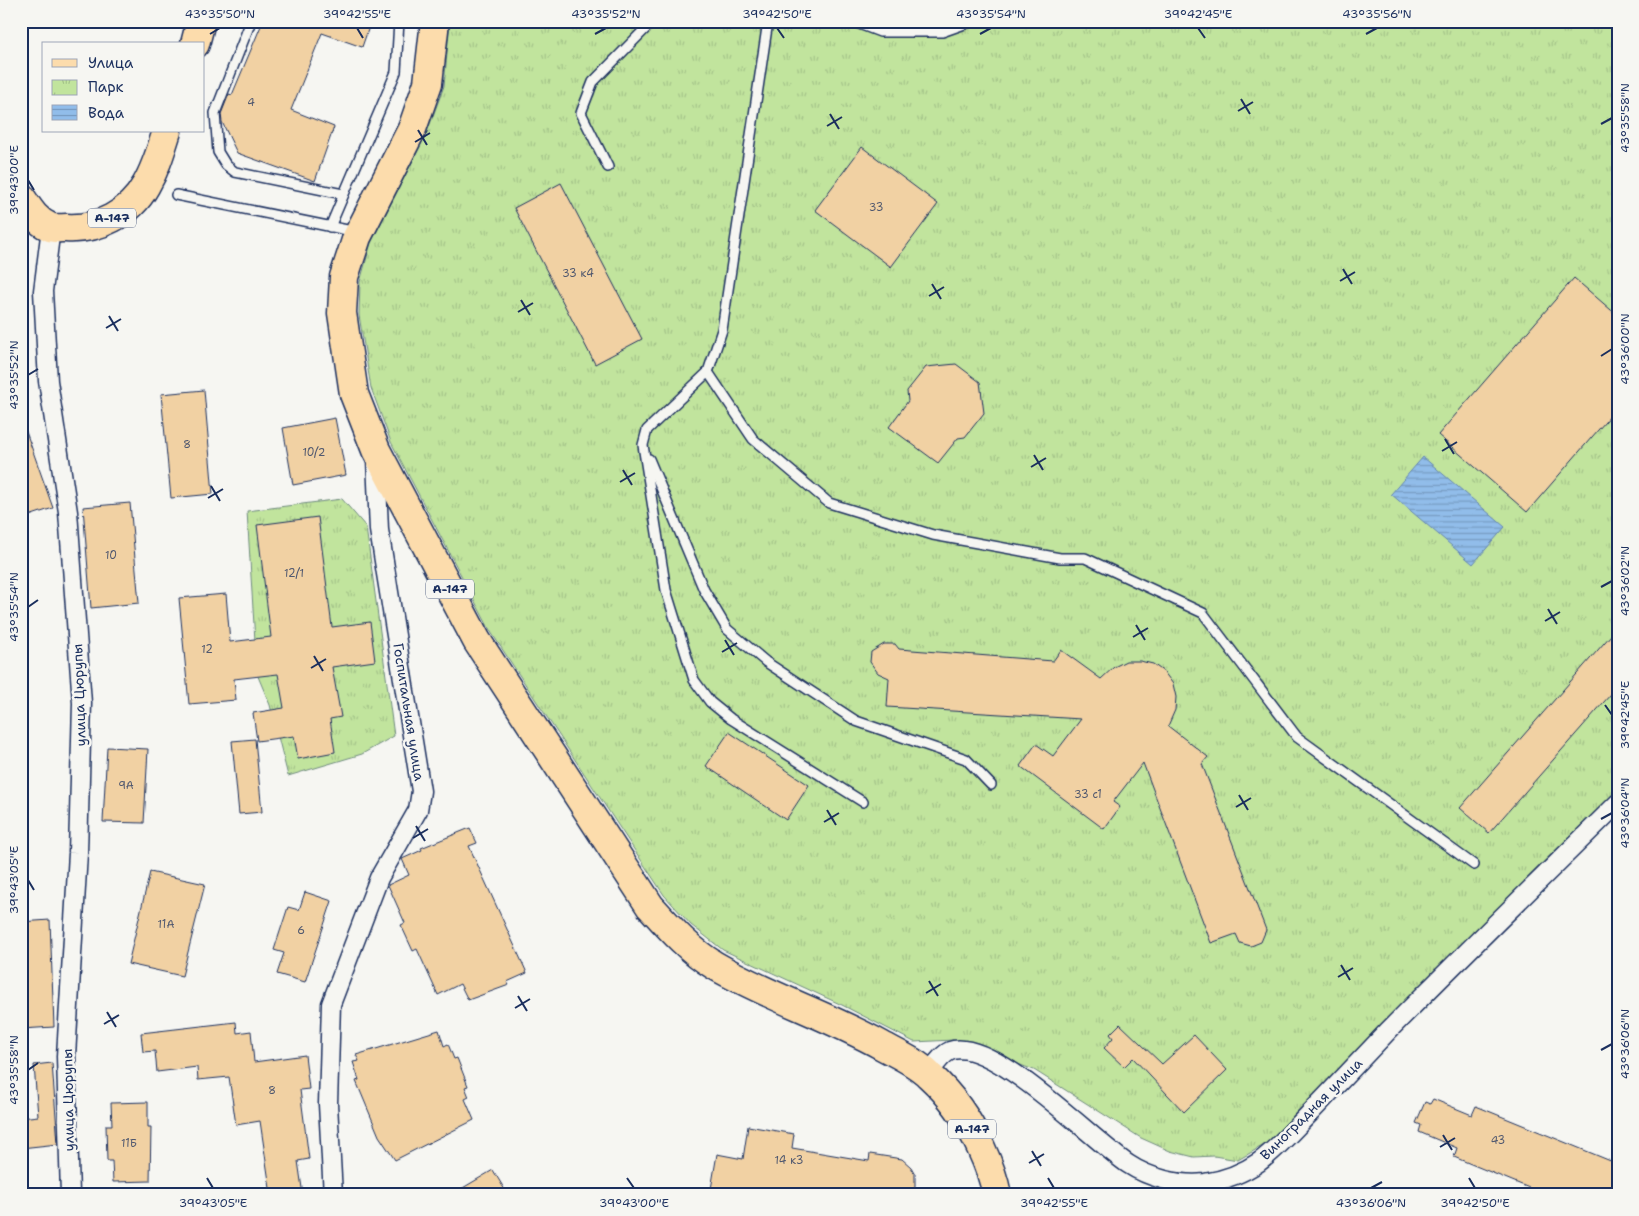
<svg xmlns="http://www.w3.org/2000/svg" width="1639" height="1216" font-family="'Shantell Sans',sans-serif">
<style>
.park{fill:url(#park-tufts);stroke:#6e8a7e}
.water{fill:url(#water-rules);stroke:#6284b2}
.building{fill:#f1d1a3;stroke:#1b2f5e}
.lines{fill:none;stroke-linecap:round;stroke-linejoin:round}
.service-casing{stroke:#1b2f5e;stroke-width:12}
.minor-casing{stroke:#1b2f5e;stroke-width:21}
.primary-casing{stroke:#1b2f5e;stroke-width:31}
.service{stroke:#f6f6f2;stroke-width:9}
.minor{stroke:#f6f6f2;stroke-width:18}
.primary{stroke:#fcdcac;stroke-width:28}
.ticks{fill:none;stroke:#1b2f5e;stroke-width:2}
.labels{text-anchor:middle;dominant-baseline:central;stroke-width:5;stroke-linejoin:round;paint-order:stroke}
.number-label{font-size:11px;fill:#50586f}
.shield{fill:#f6f6f2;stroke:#5d6b8a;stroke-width:1}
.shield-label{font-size:12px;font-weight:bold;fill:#1b2f5e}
.street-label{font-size:14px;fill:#1b2f5e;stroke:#f6f6f2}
.neatline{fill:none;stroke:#1b2f5e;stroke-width:2}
.ticks-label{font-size:12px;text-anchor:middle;fill:#1b2f5e}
</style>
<defs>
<pattern id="park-tufts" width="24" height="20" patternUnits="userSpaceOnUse" patternTransform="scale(1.25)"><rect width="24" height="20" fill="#c1e49d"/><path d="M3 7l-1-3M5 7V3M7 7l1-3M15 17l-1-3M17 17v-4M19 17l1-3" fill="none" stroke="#a5c48a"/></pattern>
<pattern id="water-rules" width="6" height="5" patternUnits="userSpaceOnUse" patternTransform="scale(1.25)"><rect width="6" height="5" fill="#91bdea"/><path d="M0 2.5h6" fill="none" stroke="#769ac1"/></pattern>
</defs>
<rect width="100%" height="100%" fill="#f6f6f2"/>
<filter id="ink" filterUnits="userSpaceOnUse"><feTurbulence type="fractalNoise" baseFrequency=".02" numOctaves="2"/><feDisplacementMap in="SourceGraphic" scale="10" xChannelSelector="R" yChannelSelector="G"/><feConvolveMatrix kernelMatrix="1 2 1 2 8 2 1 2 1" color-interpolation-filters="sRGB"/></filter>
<g filter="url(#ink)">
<!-- park -->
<g class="park">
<path d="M450,21H1618V796L1295,1120L1269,1142L1238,1160L1214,1156L1194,1157L1170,1151L1141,1138L1034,1070L953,1040L914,1042L842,1005L723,950L691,925L664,895L491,632L391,442L371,388L359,315L360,282L371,243L426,135L444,86Z"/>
<path d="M342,499L366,527L394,736L362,754L288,776L270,705L257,674L247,511Z"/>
</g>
<!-- water -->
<path class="water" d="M1423,457L1505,527L1473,564L1391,494Z"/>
<!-- building -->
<g class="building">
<path d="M263,21H371L362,47L322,33L291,110L334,127L315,181L237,153L222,122L221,114L229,94L232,95Z"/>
<path d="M862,147L938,204L891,267L815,210Z"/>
<path d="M561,183L642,339L595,364L514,208Z"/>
<path d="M1574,278L1618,316V407L1527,512L1438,435Z"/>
<path d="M956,364L980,382L984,413L965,437L958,438L938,463L889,427L908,401L907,391L926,367Z"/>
<path d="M204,390L213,494L171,498L161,394Z"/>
<path d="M335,418L346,475L293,485L283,428Z"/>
<path d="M21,426H24L53,508L29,516L21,493Z"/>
<path d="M130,503L139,603L91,608L83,507Z"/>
<path d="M318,517L332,627L370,622L375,661L332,667L341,717L330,719L335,752L298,759L294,736L257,741L253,713L284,708L278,674L234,679L236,700L189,704L179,598L226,594L230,642L271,637L257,525Z"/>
<path d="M1618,627V686L1489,833L1460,808Z"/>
<path d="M884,644H895L899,649L1053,661L1061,650L1101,679L1114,667L1126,661H1140L1153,664L1164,672L1173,684L1176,697L1175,710L1168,726L1208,757L1202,764L1266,930L1261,942L1251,946L1240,943L1236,934L1211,943L1143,763L1113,802L1120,807L1104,829L1020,766L1036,744L1053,756L1081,719L887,707L889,678L878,673L870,662L871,652Z"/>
<path d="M729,732L809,785L786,820L706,766Z"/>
<path d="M255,739L262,812L239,814L232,741Z"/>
<path d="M107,747L148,749L144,823L103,822Z"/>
<path d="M470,828L477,843L469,846L527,973L507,982L509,985L468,1000L460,984L438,995L417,949L413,951L401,925L405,923L388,885L409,875L402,859L422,850L421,848Z"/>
<path d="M150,872L205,884L182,976L128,964Z"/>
<path d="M305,892L332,901L305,982L277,974L284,953L274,950L288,907L299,910Z"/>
<path d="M50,920L54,1027L21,1029V922Z"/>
<path d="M236,1022L237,1033L251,1031L254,1062L305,1055L309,1089L300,1090L309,1159L298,1161L303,1195H271L260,1121L236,1125L229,1077L198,1080L197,1067L157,1072L155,1051L143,1052L141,1033Z"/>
<path d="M1120,1024L1162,1064L1194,1035L1227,1070L1184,1112L1133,1058L1124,1067L1104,1048L1113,1038L1110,1034Z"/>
<path d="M439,1030L444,1046L448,1044L454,1059L457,1058L468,1086L465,1087L469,1097L465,1099L474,1120L395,1160L379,1136L356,1081L359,1080L353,1062L359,1061L356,1055Z"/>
<path d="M52,1063L58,1144L21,1148V1118L38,1116L34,1065Z"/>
<path d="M1433,1099L1472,1115L1476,1106L1618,1164V1195H1546L1454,1157L1457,1148L1419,1132L1421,1125L1416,1123L1425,1102L1430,1104Z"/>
<path d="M148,1102V1127H151L150,1181L113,1182L112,1161H107L106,1125H112L111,1103Z"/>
<path d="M748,1126L794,1134L792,1148L869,1161L870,1154L902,1159L911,1167L915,1174V1187L911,1195H710L717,1154L743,1159Z"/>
<path d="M493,1170L508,1195H451Z"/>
</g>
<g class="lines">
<defs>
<g id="service">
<path d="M251,21L215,113L218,152L226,165L235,172L343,194"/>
<path d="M768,21L722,330L708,372L647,430L643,445L666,590L694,680L710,702L731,719L863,802"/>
<path d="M851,21L880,32H942L973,21"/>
<path d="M608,167L581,113L593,82L653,21"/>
<path d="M176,195L357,232"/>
<path d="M330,227L396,72L399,21"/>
<path d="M708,372L753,439L829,503L933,535L1060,558H1085L1203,613L1297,737L1474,865"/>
<path d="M649,459L704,590L727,629L766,662L856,721L966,759L991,785"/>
</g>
<g id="minor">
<path d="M51,228L43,291L48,381L68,512L82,703L78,853L66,1056L70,1195"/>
<path d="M928,1074C934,1067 941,1055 950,1051C991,1035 1094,1142 1128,1164C1149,1178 1180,1186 1205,1183C1225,1180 1243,1173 1259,1162C1278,1148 1294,1129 1311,1112C1337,1085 1362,1058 1388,1031C1464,954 1541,879 1618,803"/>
<path d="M333,1195L328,1104L331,1004L379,878L418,810L421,791L379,530L376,459"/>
</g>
<g id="primary">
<path d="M435,21L428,83L412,129L357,237L344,277L342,313L354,394L376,450L477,641L650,906C669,927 689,950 714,965C767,996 827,1015 881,1045C897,1054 916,1062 929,1075C951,1095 969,1121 981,1148C988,1163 994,1179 997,1195"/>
<path d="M195,44L201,21"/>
<path d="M21,197C29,209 36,221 50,227C54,229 61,228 66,228C98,230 130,214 146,185C156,168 161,150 167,131"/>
</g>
</defs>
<!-- service casing -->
<use href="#service" class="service-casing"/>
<!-- minor casing -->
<use href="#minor" class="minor-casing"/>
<!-- primary casing -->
<use href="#primary" class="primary-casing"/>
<!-- service -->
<use href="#service" class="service"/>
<!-- minor -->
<use href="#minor" class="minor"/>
<!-- primary -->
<use href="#primary" class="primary"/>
</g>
</g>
<!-- ticks -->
<path class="ticks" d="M357,28L363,38M777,28L784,38M1198,28L1205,38M210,34L220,28M595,34L606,28M980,34L991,28M1366,34L1377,28M1241,99L1250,114M1238,111L1253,102M830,114L839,129M1601,124L1612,118M827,126L842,117M418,130L427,145M415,142L430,133M28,180L34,190M1343,269L1352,284M1340,281L1355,272M932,284L941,299M929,296L944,287M521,300L530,315M518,312L533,303M109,316L118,331M106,328L121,319M1601,356L1612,349M28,375L38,369M1445,439L1454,454M1442,451L1457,442M1034,455L1043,470M1031,467L1046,458M623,470L632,485M620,482L635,473M211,486L220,501M208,498L223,489M1601,587L1612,581M28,607L38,600M1548,609L1557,624M1545,621L1560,612M1136,625L1145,640M1133,637L1148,628M725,640L734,655M722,652L737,643M314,656L323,671M311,668L326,659M1605,705L1612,715M1239,795L1248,810M1236,807L1251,798M827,810L836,825M1601,819L1612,813M824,822L839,813M416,826L425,841M413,838L428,829M28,880L34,890M1341,965L1350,980M1338,977L1353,968M929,981L938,996M926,993L941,984M518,996L527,1011M515,1008L530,999M107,1012L116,1027M104,1024L119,1015M1601,1050L1612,1044M28,1070L38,1063M1443,1135L1452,1150M1440,1147L1455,1138M1032,1151L1041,1166M1029,1163L1044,1154M207,1178L213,1188M627,1178L634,1188M1048,1178L1054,1188M1469,1178L1475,1188M1371,1188L1382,1182"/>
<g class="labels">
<!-- number labels -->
<g class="number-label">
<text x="251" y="102">4</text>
<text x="876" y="207">33</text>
<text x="578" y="273">33 к4</text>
<text x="187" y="444">8</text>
<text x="314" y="452">10/2</text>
<text x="111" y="555">10</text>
<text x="294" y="573">12/1</text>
<text x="207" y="649">12</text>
<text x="126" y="785">9А</text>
<text x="1088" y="794">33 с1</text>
<text x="166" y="924">11А</text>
<text x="301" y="930">6</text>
<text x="272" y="1090">8</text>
<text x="1498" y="1140">43</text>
<text x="129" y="1143">11Б</text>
<text x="789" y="1160">14 к3</text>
</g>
<!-- shield labels -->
<g class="shield">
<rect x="88" y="208.5" width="48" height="19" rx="4"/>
<rect x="426" y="579.5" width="48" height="19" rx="4"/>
<rect x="948" y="1119.5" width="48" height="19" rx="4"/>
</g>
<g class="shield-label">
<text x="112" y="218">А-147</text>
<text x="450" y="589">А-147</text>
<text x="972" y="1129">А-147</text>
</g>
<!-- street labels -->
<g class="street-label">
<text transform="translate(79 695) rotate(-92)">улица Цюрупы</text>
<text transform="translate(409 712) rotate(81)">Госпитальная улица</text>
<text transform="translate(68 1100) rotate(-91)">улица Цюрупы</text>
<text transform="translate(1311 1109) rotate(-45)">Виноградная улица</text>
</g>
</g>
<!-- margin -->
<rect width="1639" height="1216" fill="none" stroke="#f6f6f2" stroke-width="55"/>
<!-- legend -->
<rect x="42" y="42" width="162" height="90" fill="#f6f6f2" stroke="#9ea6b7"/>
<rect x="52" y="59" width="25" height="8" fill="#fcdcac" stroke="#9ea6b7"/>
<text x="88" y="68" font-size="15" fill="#1b2f5e">Улица</text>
<rect x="52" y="80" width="25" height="15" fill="url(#park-tufts)" stroke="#9ea6b7"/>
<text x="88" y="92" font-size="15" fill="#1b2f5e">Парк</text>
<rect x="52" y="105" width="25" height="15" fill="url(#water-rules)" stroke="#9ea6b7"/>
<text x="88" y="118" font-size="15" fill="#1b2f5e">Вода</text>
<rect x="28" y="28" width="1584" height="1160" class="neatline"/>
<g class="ticks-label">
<text x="220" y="18">43°35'50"N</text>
<text x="357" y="18">39°42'55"E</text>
<text x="606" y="18">43°35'52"N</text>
<text x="777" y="18">39°42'50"E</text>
<text x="991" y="18">43°35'54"N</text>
<text x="1198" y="18">39°42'45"E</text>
<text x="1377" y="18">43°35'56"N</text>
<text transform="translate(1625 118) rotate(-90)" y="4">43°35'58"N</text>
<text transform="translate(14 180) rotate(-90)" y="4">39°43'00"E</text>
<text transform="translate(1625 349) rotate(-90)" y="4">43°36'00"N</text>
<text transform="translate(14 375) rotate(-90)" y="4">43°35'52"N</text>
<text transform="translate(1625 581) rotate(-90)" y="4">43°36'02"N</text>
<text transform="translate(14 607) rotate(-90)" y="4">43°35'54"N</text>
<text transform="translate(1625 715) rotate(-90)" y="4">39°42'45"E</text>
<text transform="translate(1625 813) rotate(-90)" y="4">43°36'04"N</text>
<text transform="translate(14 880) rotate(-90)" y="4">39°43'05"E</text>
<text transform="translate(1625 1044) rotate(-90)" y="4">43°36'06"N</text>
<text transform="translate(14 1070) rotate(-90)" y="4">43°35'58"N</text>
<text x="213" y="1207">39°43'05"E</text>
<text x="634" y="1207">39°43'00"E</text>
<text x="1054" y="1207">39°42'55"E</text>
<text x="1371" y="1207">43°36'06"N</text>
<text x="1475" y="1207">39°42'50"E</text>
</g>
</svg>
